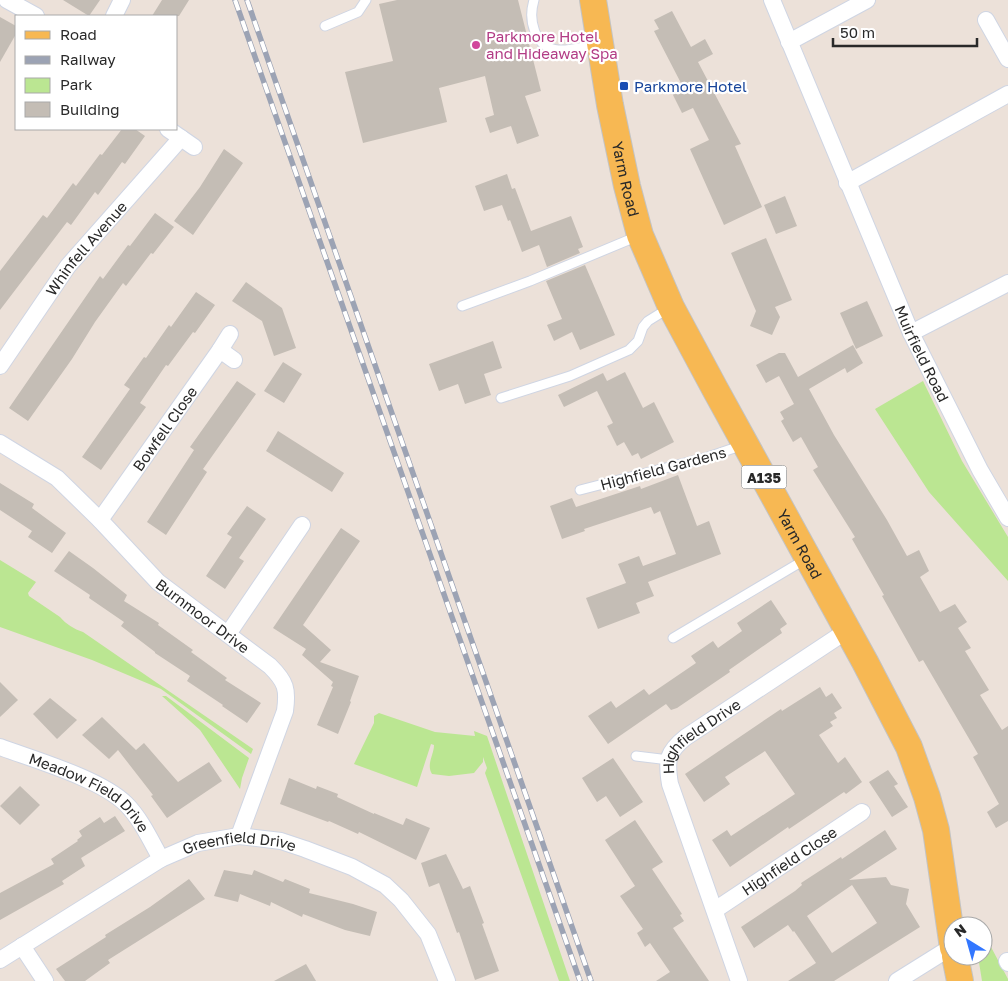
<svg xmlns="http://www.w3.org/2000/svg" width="1008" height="981" font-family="'Golos Text',sans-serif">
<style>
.green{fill:#bbe692}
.building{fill:#c4bdb5;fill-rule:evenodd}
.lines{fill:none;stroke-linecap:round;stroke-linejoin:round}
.service-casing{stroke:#cfd5e3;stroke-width:11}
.minor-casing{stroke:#cfd5e3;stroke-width:18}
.primary-casing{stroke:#c3c3c3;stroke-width:28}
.service{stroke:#fff;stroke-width:9}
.minor{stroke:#fff;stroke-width:16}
.primary{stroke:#f7b853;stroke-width:26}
.rail-casing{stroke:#9ca3b4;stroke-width:5.5}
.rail{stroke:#fff;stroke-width:4;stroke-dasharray:11;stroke-linecap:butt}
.hotel-dot{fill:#d1479c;stroke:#fff;stroke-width:2}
.transit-dot{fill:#1a4fb4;stroke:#fff;stroke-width:2}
.labels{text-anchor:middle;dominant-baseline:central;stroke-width:4.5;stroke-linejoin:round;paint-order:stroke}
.shield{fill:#fff;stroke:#696969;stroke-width:1}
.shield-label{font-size:14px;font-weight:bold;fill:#292929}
.hotel-label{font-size:15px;fill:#b23c85;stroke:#fff;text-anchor:start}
.transit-label{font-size:15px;fill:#164399;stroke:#fff;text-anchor:start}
.street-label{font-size:15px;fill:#292929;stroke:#fff}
</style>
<rect width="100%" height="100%" fill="#ece1d9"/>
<!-- green -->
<g class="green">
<path d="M923,381L962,461L1008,537V581L929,492L875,409Z"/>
<path d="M0,560L36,582L28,593L29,596L60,617C66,624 74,629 83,632L253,749L251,754L161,689L92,660L0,627Z"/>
<path d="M162,696H166L249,758L242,778L240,789L200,730Z"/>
<path d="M379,713L435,732L475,736L474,731L487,736L570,981H559L485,773L487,768L483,757V762L474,773L449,776L432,774C426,764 434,755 434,745L431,744L417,787L354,764L374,723V716Z"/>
<path d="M983,932L1008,979V981H982L978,956H983Z"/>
</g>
<!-- building -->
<g class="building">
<path d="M63,0H100L89,16Z"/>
<path d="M162,0H189L179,16H152Z"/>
<path d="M397,0H518L541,91L525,96L539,136L517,144L511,126L490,133L485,118L494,115L485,76L439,88L447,122L363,143L345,72L393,61L379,4Z"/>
<path d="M672,11L691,47L705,39L713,54L698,62L741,144L735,146L762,207L724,225L690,149L709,140L693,108L682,113L672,93L683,87L654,31L659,29L654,20Z"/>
<path d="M0,17L16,26V34L0,62Z"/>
<path d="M122,129H135L145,136L125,164L122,162L98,195L95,192L71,225L67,222L0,310V271L43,215L47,218L73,183L76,186L100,154L102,155Z"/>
<path d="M224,149L243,163L193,235L174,221L200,187Z"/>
<path d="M507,174L512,189L515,188L531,231L571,216L583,247L578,249L580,253L547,267L539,245L522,252L510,220L508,221L502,205L484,211L475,186Z"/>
<path d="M785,196L797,226L776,234L764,205Z"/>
<path d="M155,213L174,227L153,254L151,253L126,286L123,283L95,322L72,359L28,421L9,408L100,276L103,279L128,245L130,246Z"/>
<path d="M766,238L792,300L775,307L780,317L772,335L750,326L756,311L731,253Z"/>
<path d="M585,265L615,335L580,350L572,332L554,341L547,325L562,319L546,281Z"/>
<path d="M246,282L282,308L296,348L274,356L262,321L232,301Z"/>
<path d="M196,292L215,305L195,333L193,332L168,366L166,365L140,403L146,407L101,470L82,457L130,389L124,385L144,357L146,358L169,325L171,327Z"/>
<path d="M867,301L883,336L856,349L840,313Z"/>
<path d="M493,341L502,368L484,374L491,395L465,404L458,384L439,391L429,364Z"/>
<path d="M853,345L863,363L847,373L845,368L809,389L834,435L887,520L907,556L919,550L929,571L920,577L940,612L955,604L967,622L958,628L971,648L965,651L989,690L980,695L1002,730L1008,726V821L996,828L987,812L999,804L973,757L978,754L923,660L919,662L882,596L884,595L852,539L855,537L813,470L818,467L801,437L793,442L781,421L784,419L780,412L794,404L779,376L766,383L756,365L779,353H785L798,377Z"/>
<path d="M283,362L302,374L284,403L264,391Z"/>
<path d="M625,372L643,408L654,402L674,442L641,459L638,453L632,456L624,442L617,446L607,426L613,423L597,391L564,407L558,395L603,373L607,381Z"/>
<path d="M237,381L256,394L203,469L207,472L166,535L147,522L194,450L190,447Z"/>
<path d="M278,431L344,473L332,492L266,451Z"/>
<path d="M678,475L697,526L709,521L721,554L648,582L654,596L636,603L640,613L598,629L586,598L626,583L618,564L639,556L643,566L676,554L660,511L654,514L651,507L584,529L585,531L562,539L550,506L572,498L576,507L640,486L641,489Z"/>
<path d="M0,483L34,504L32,508L66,533L52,553L28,537L32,531L0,510Z"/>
<path d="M247,506L266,519L239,558L244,561L225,589L206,576L232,537L227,534Z"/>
<path d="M341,528L360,541L303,625L331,650L320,662L359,676L350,701L351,702L338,734L317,725L333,687L331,686L333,682L302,655L306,649L273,628Z"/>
<path d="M69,551L93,568L127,595L124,601L159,623L158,625L193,650L191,652L227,678L225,680L261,703L247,723L222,706L223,705L187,681L190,676L155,653V652L121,626L124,622L89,598L90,595L54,571Z"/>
<path d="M771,600L787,624L780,629L782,633L729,670L730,672L677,708L671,710L666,704L608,744L588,716L611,701L616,708L644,689L649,695L696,663L691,656L713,641L718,648L742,631L737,623Z"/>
<path d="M0,682L18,700L0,717Z"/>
<path d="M820,687L826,697L832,693L842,708L834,713L837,718L830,722L833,726L819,735L838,763L845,757L862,782L846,794L844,792L789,829L788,827L730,867L712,840L727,830L731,836L795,794L765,751L725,777L730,784L704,802L685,774L781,709L782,711Z"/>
<path d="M50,698L77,720L57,739L33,714Z"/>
<path d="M102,717L136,750L144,743L178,782L209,762L222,781L167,818L151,796L153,795L118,750L109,759L82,735Z"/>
<path d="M613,758L643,802L620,817L606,796L597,802L582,778Z"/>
<path d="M888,770L898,784L894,786L908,807L892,817L869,782Z"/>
<path d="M289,778L316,789L317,786L338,794L337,797L374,814V813L403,825L406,818L430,828L416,860L359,832L358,834L329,821L328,822L280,804Z"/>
<path d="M20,786L40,805L20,825L0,806Z"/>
<path d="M115,816L125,831L81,858L85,866L62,881L64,884L0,920V893L54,864L51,859L78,841L77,840L82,836L79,831L100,817L104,823Z"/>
<path d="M635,820L663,862L652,869L682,914L680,915L684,921L673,928L709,981H656L670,972L650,943L645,947L637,933L643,929L620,896L635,886L605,840Z"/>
<path d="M885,830L897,849L849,880L886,877L891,885L909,889L906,904L920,927L834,981H788L816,963L794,931L793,932L788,925L754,948L741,927L795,891L802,885L801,883L841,857L842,859ZM852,885L877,923L832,953L807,916Z"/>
<path d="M446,854L463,889L470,886L484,923L482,924L499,971L475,980L459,932L457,933L439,883L429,887L421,863Z"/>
<path d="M224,870L252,875L254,870L283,882L285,879L310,889L309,893L353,904L377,912L370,936L345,930L303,914L302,917L271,902L270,906L240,894L238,902L214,896Z"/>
<path d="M189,879L205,899L108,960L110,963L85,981H65L56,969L106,937L105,935L150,907Z"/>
<path d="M306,964L316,981H274Z"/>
</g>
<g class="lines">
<defs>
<g id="service">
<path d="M534,0C528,20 534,47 558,50C571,51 585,46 598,44"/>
<path d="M325,26L358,12L366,0"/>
<path d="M462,306L530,281L638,236"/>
<path d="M501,398L570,376L629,350L638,341L643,327L648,321L669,308"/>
<path d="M580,490L708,457L743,445"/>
<path d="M673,638L806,559"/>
<path d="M636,756L669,760"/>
</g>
<g id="minor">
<path d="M7,0L36,16"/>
<path id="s1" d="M772,0L911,333L980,470L1008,518"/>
<path d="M114,16L122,0"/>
<path d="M986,20L1008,59"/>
<path d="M789,42L867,0"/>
<path d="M168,129L194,147"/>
<path d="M847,183L1008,94"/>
<path d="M911,333L1008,283"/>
<path d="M220,350L230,334"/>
<path id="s2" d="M0,366L68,266L181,138"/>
<path id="s3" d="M0,443L57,478L100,520L158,582L270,666C286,682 288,689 285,711L239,836"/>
<path id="s4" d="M100,520L220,350L234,360"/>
<path d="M228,634L302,525"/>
<path id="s5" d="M0,747C35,760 101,779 126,804C141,819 151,841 161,859"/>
<path id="s6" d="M715,910L862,812"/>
<path d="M22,946L45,981"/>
<path id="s7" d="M0,960L161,859L198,843L239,836L281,841L305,849L352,867L385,885L401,900L428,934L447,981"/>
<path d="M1007,961L1008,963"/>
<path id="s8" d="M739,981L670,784C666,760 667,752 686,737L848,630"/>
<path d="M897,981L953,946"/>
</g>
<g id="primary">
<path id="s9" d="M593,0L610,105L627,186L640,235L671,307L715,389L865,662L909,747L927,797L936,830L953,948"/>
<path d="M955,956L960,981"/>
</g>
</defs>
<!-- service casing -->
<use href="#service" class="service-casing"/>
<!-- minor casing -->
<use href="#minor" class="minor-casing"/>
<!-- primary casing -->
<use href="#primary" class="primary-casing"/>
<!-- service -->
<use href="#service" class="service"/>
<!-- minor -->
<use href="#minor" class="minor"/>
<!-- primary -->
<use href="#primary" class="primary"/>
<defs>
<g id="rail">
<path d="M235,0L580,981"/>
<path d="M247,0L591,981"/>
</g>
</defs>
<!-- rail casing -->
<use href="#rail" class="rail-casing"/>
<!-- rail -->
<use href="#rail" class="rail"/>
</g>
<!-- markers -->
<circle class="hotel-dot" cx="476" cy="45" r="5"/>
<rect class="transit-dot" x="619" y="81" width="10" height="10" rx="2.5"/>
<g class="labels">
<!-- shield labels -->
<rect class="shield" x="741.5" y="465.5" width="45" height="23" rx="4"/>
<g class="shield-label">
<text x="764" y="477">A135</text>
</g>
<!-- hotel labels -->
<g class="hotel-label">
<text x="486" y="36">Parkmore Hotel<tspan x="486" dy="17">and Hideaway Spa</tspan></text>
</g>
<!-- transit labels -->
<g class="transit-label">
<text x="634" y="86">Parkmore Hotel</text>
</g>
<!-- street labels -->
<g class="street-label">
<text stroke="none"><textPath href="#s9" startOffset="182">Yarm Road</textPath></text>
<text stroke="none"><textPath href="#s2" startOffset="146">Whinfell Avenue</textPath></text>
<text stroke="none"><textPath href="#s1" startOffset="384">Muirfield Road</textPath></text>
<text stroke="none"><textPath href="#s4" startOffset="112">Bowfell Close</textPath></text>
<text transform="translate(663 468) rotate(-15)">Highfield Gardens</text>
<text stroke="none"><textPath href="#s9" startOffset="588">Yarm Road</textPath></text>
<text stroke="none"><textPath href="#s3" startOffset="268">Burnmoor Drive</textPath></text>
<text stroke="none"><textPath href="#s8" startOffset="272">Highfield Drive</textPath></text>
<text stroke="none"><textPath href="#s5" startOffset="102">Meadow Field Drive</textPath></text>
<text stroke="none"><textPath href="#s7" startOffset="272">Greenfield Drive</textPath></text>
<text stroke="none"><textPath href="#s6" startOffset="89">Highfield Close</textPath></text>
</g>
</g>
<!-- legend -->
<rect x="15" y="15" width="162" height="115" fill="#ffffff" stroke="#a9a9a9"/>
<rect x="25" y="31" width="25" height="8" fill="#f7b853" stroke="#a9a9a9"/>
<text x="60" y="40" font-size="15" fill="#292929">Road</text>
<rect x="25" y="56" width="25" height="8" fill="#9ca3b4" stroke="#a9a9a9"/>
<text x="60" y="65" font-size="15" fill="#292929">Railway</text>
<rect x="25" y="78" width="25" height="15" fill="#bbe692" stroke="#a9a9a9"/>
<text x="60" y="90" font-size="15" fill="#292929">Park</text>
<rect x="25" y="102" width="25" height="15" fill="#c4bdb5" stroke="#a9a9a9"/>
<text x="60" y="115" font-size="15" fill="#292929">Building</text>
<!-- north arrow -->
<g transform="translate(968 941) rotate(323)"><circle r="24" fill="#ffffff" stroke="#a9a9a9"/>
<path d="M0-4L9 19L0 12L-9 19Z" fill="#3377ff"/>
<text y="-8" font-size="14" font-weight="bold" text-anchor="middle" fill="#292929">N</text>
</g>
<!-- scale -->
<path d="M833 38v8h144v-8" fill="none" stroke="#292929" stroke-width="2.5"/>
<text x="840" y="38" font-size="15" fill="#292929" stroke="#ffffff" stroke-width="4" paint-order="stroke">50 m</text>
</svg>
